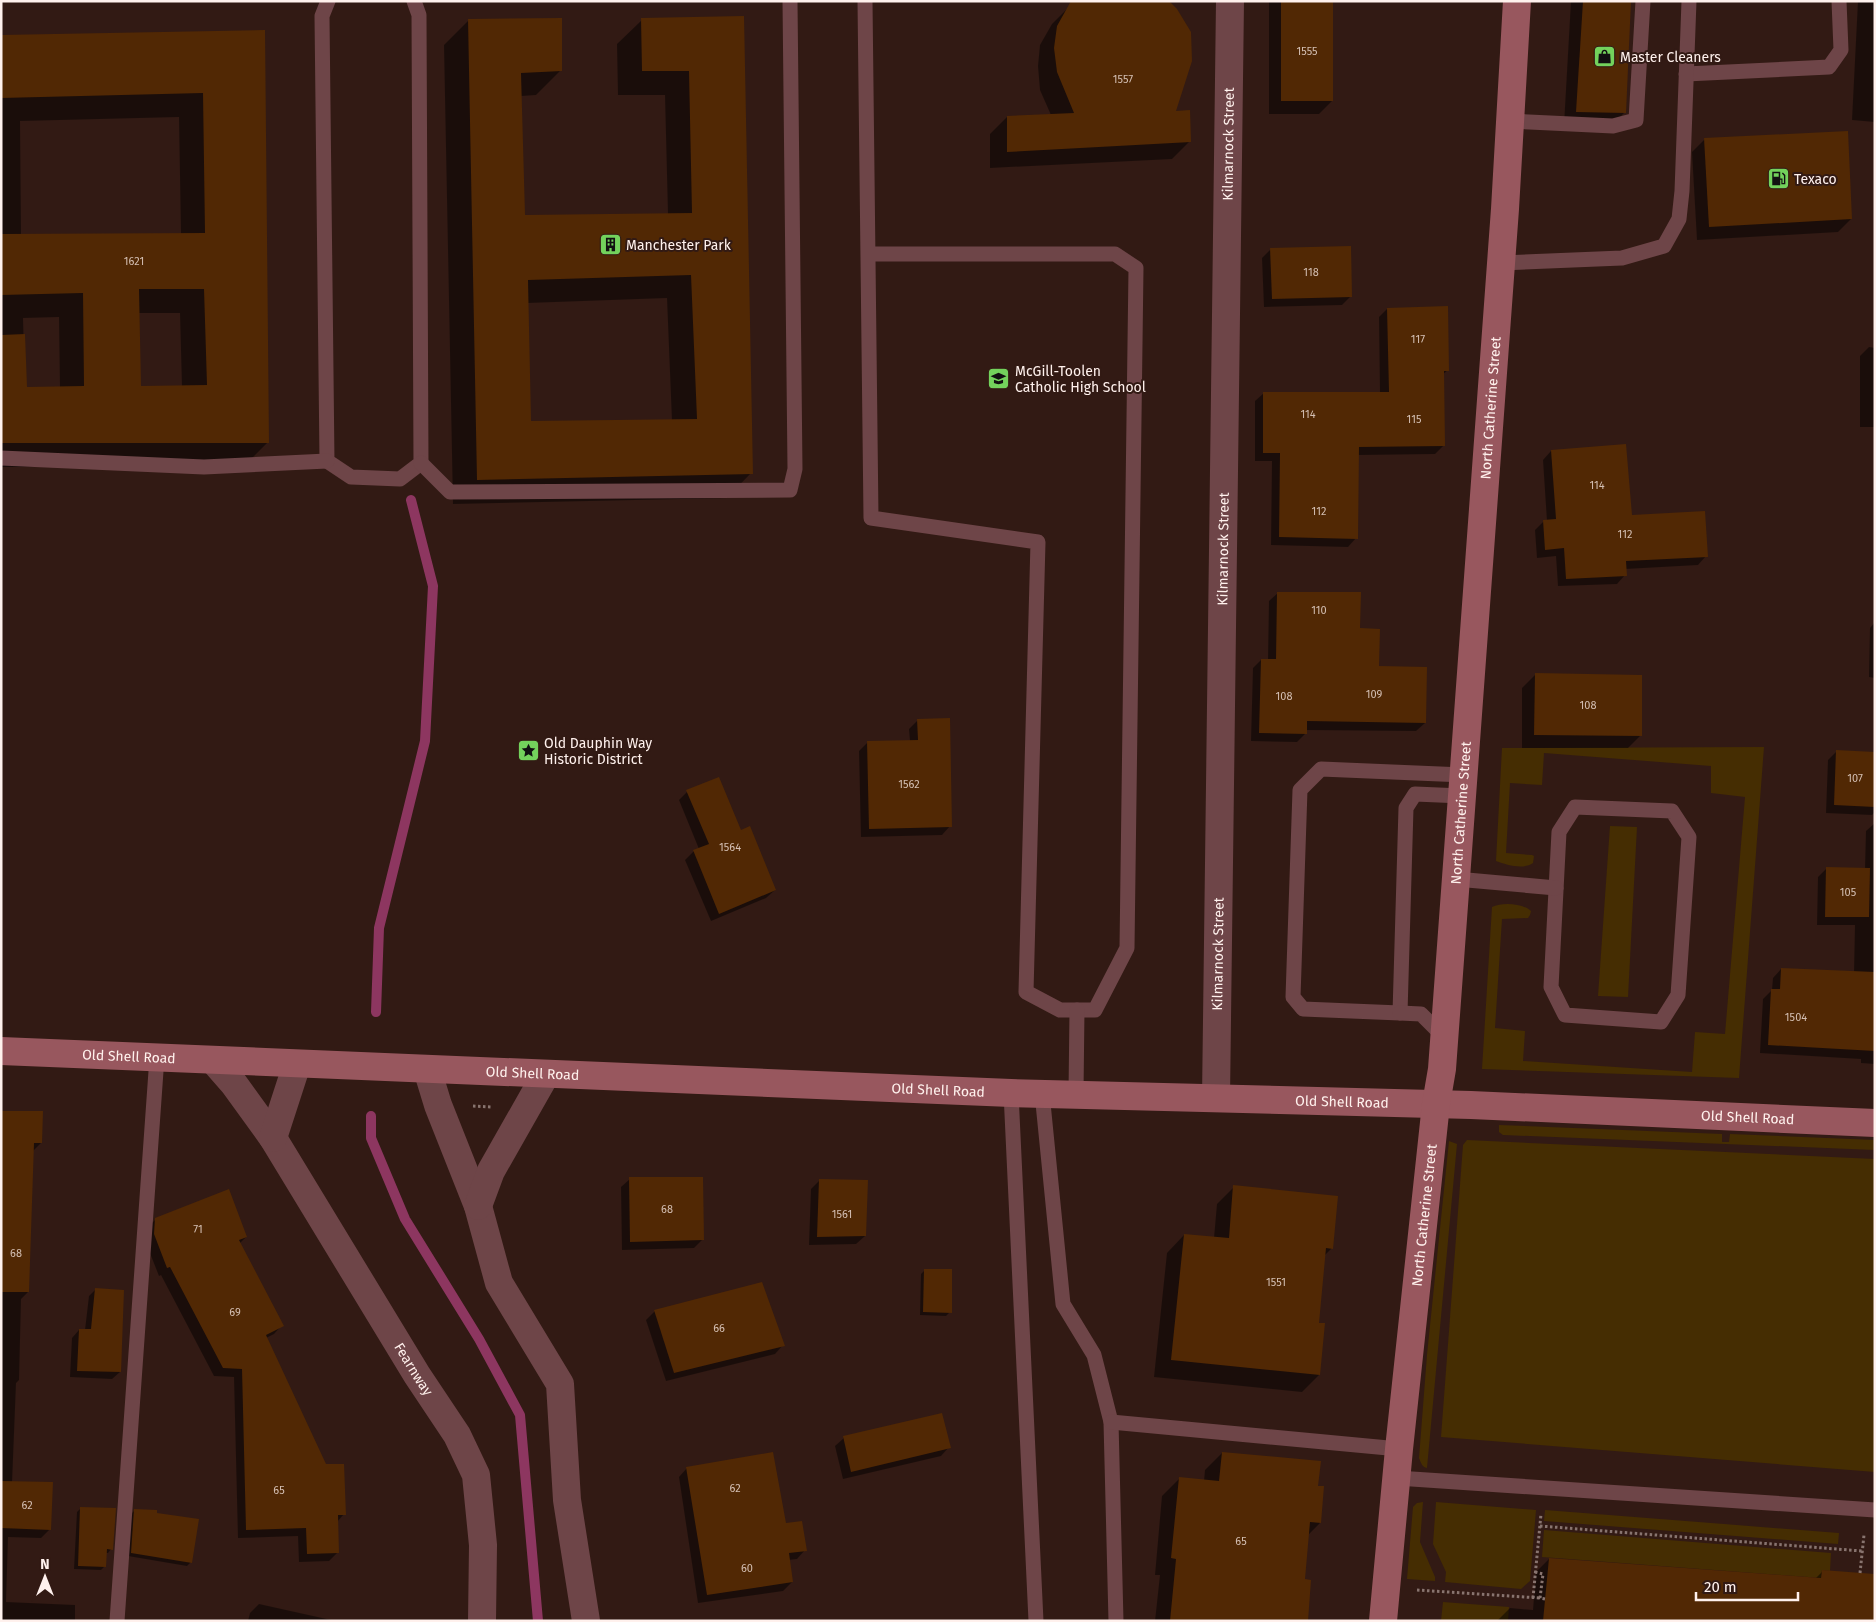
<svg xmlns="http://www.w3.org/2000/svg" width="1876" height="1622" font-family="'Fira Sans',sans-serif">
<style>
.green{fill:#452d02}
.shadow{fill:#0007;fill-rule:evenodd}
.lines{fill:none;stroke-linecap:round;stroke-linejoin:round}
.stream{stroke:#8d3660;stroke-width:10}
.building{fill:#512804;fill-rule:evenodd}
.path{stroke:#88746f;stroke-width:3;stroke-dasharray:2.5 2.5;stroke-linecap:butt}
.lane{stroke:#6e4548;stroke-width:15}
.street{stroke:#6e4548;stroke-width:28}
.secondary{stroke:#98575e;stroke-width:28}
.labels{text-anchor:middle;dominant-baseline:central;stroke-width:4;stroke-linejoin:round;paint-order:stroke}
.number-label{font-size:11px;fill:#d4bfb3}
.poi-label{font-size:14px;fill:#fff1ed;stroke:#321a14;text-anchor:start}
.street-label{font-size:14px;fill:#fff1ed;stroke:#321a14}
</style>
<rect width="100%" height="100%" fill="#321a14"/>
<!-- green -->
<g class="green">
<path d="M1764,747L1739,1078L1482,1069L1492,907C1502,902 1522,903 1531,911L1530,915L1528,918L1502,919L1495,1028L1525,1031L1523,1061L1692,1072L1695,1032L1725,1034L1745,797L1711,793V766L1544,753L1542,785L1510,783L1506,853L1532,855L1534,856L1533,863C1523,870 1507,865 1496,861L1502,748Z"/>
<path d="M1610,826L1637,827L1628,997L1598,996Z"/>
<path d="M1499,1125L1722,1134V1142H1729L1730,1134L1875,1140V1150L1503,1135L1499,1132Z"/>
<path d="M1467,1140L1875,1159V1472L1441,1437L1463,1145Z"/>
<path d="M1449,1141L1457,1144L1427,1468C1422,1467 1421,1463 1419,1458L1427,1355Z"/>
<path d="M1423,1502L1420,1542L1435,1577V1581L1407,1579L1413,1507L1417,1503Z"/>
<path d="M1436,1502L1536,1510L1530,1581L1521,1589L1445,1582L1446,1572L1433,1544Z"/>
<path d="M1545,1510L1839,1533L1838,1544L1544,1521Z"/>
<path d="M1544,1530L1831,1553L1830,1571L1822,1570L1821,1578L1542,1557Z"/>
<path d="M1443,1602L1509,1607L1508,1621H1441Z"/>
</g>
<!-- shadow -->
<g class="shadow">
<path d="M1269,1H1332V101L1319,114H1269Z"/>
<path d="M1571,1H1630L1625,112L1612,125H1564Z"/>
<path d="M1858,1H1875V122L1852,120Z"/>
<path d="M1069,7L1175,112L1189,142L1172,159L990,168V134L1007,117L1051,115L1040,90L1038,66L1040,45L1052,24Z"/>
<path d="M743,17L751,473L727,498L453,504L444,45L468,21L560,71L536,95L521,96L524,217L668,214L665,95H618L617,44L642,20ZM667,298L672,421L530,422L527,303Z"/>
<path d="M263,32L268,442L243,467H1V36ZM179,117L181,234L21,235L20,121ZM139,313H180L182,387H140ZM59,317L60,388H25L23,318Z"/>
<path d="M1705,139L1851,219L1838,232L1697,240L1692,152Z"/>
<path d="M1271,249L1351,296L1342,305L1264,307L1262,258Z"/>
<path d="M1387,309L1448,370L1442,375L1444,445L1435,454L1358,455L1356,538L1348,547L1271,545L1272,461H1255V401L1264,393H1380L1379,317Z"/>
<path d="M1869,347L1875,348V427H1860V356Z"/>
<path d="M1551,451L1631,517L1706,556L1698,565L1625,569V575L1617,584L1558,586L1556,556L1537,558L1535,530L1544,521H1547L1543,460Z"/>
<path d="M1278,593L1378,667L1425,723L1416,731L1305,730V734L1297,742L1251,741L1253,668L1261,660H1268L1269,601Z"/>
<path d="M1875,622V678L1869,677L1870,628Z"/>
<path d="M1535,675L1641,735L1628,748H1522V688Z"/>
<path d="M918,720L950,826L942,835L861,837L859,751L868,742L910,741L909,729Z"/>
<path d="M1837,751L1875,753V812L1872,815L1826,813L1828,760Z"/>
<path d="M687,792L740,831L775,890L766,898L711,921L685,860L694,851L699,849L679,800Z"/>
<path d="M1875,823V1064L1861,1063V1059L1760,1053L1763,999L1772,990L1773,978L1781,969L1854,973L1855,925H1817L1818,877L1827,868L1865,869L1866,831Z"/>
<path d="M1,1112L41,1143L33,1151L28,1292L21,1299L19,1380L16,1383L12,1483L50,1529L41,1538L8,1537L6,1602L75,1605V1621H1Z"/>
<path d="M630,1179L703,1239L694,1248L622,1250L621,1187Z"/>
<path d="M820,1180L865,1236L856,1244L809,1245L811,1189Z"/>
<path d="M1234,1187L1332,1248L1324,1256L1318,1324L1319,1375L1302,1392L1154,1377L1167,1253L1184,1235L1214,1238L1217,1204Z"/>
<path d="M156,1219L246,1237L239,1244L282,1325L274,1334L266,1338L344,1514L337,1522L338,1552L329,1561L299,1562L298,1536L238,1538L234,1377L214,1376L161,1275L159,1276L146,1243L147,1228Z"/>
<path d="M925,1270L950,1312L946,1316L920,1315L921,1274Z"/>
<path d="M96,1289L120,1372L112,1379L70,1377L72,1338L79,1330H85L89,1296Z"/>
<path d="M655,1311L783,1345L775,1354L666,1381L646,1320Z"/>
<path d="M844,1438L949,1447L941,1456L843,1479L835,1446Z"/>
<path d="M1222,1453L1317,1487L1320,1523L1308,1535L1303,1580L1306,1621H1155L1160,1575H1155L1162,1496L1179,1479L1204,1481L1205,1470Z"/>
<path d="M687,1468L785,1525L805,1550L797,1559L788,1560L792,1582L783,1591L698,1603L679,1477Z"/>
<path d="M81,1508L111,1549L108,1553H105V1566L101,1570L74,1569L77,1512Z"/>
<path d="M135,1510L156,1514L191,1562L187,1566L128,1556L131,1514Z"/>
<path d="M1549,1559L1815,1579L1823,1571L1875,1621H1497L1510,1608L1533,1610L1536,1572Z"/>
<path d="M259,1604L331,1620V1621H248L250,1613Z"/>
</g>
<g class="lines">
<!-- stream -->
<g class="stream">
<path d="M376,1012L379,928L425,741L433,586L411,500"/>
<path d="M371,1116V1138L405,1219L479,1339L520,1415L538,1621"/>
</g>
</g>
<!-- building -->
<g class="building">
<path d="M1071,1H1169L1177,9L1191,32L1192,61L1176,111L1190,110L1191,142L1007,152V116L1074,113L1057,72L1054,48L1057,26Z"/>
<rect x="1281" y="1" width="52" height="100"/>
<path d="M1583,1H1631L1626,113L1576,112Z"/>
<path d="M744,16L753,474L477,480L468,19L562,18V71L521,73L525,215L692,213L689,71H642L641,18ZM691,275L697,419L531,421L528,280Z"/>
<path d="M265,30L269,443H1V335L25,334L27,387L84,386L83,293L1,295V234L205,233L203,93L1,98V35ZM139,289H204L207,385L141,386Z"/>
<path d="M1848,131L1852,219L1709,227L1704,138Z"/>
<path d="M1351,246L1352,297L1272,299L1270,248Z"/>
<path d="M1448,306L1449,371H1444L1445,446L1359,447L1358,539L1279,537L1280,453H1263V392H1389L1387,308Z"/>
<path d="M1626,444L1632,515L1705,511L1708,557L1626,561L1627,576L1566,579L1564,548L1545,550L1543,520L1556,519L1551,450Z"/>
<path d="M1277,592H1361L1360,628L1380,629L1379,666L1427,667L1426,723L1307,721V734L1259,733L1261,659H1276Z"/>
<path d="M1535,673L1642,675V736L1534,735Z"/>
<path d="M950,718L952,827L869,829L867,741L918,740L917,719Z"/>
<path d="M1836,750L1875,752V807L1834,805Z"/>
<path d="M719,777L741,830L750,826L776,890L719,914L693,850L709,844L686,790Z"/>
<path d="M1826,867L1870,868L1869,917H1825Z"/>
<path d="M1781,968L1875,972V1051L1768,1045L1771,989H1780Z"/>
<path d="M1,1111H43L42,1143H34L29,1292H1Z"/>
<path d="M629,1177H703L704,1240L630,1242Z"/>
<path d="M819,1179L868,1180L866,1236L817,1237Z"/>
<path d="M1233,1185L1338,1196L1333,1249L1326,1248L1319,1323H1325L1320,1375L1171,1360L1184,1234L1229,1238Z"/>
<path d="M229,1189L247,1237L239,1240L284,1326L266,1335L326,1464H344L346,1515H338L339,1553L307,1554L306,1528L246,1530L242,1369L223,1368L170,1267L167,1268L154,1234L155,1218Z"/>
<path d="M924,1269H952V1313L923,1312Z"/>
<path d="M762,1282L785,1346L674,1373L654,1310Z"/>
<path d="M95,1288L124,1290L121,1372L77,1371L79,1329H91Z"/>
<path d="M942,1413L951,1448L851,1472L843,1436Z"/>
<path d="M773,1452L786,1523L802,1521L807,1551L789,1553L793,1582L707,1595L686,1467Z"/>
<path d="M1222,1452L1321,1461L1318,1486H1324L1321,1523L1310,1522L1305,1579L1311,1580L1308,1621H1170L1176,1559L1171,1558L1179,1477L1219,1481Z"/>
<path d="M1,1481L53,1482L51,1530L1,1528Z"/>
<path d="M80,1507L116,1508L113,1550L107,1549L106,1567L78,1566Z"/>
<path d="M134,1509L157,1510V1513L199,1519L192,1563L131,1553Z"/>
<path d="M1549,1558L1821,1578L1822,1570L1875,1574V1621H1543Z"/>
</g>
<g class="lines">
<!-- path -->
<g class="path">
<path d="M473,1106L492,1107"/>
<path d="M1540,1526L1862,1551"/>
<path d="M1535,1572L1543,1574L1540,1598L1545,1599"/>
<path d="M1860,1573L1864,1535"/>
<path d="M1417,1590L1540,1598"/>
<path d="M1533,1598L1541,1514"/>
</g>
<!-- lane -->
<g class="lane">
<path d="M328,1L322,16L327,461L351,477L400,479L421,463L419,15L414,1"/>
<path d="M865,1L871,518L1038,542L1026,992L1060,1010H1095L1127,948L1136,268L1115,254H868"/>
<path d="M1686,74L1829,67L1841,50L1839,1"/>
<path d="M1510,121L1613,126L1636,120L1643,1"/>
<path d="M1501,263L1622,258L1664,246L1679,219L1682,191L1689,1"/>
<path d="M1,458L204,467L327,461"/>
<path d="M421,463L450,492L790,490L795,469L790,1"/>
<path d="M1462,796L1415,794L1406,808L1400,1013L1303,1009L1293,997L1300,790L1321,769L1464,775"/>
<path d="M1575,807L1672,811L1689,837L1678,995L1661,1022L1565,1015L1551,987L1559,832Z"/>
<path d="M1456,879L1556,888"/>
<path d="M1400,1013L1421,1014L1444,1037"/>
<path d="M1011,1093L1036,1621"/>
<path d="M1042,1093L1063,1304L1094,1355L1111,1422L1116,1621"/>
<path d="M1076,1093L1077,1010"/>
<path d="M1111,1422L1399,1449"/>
<path d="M1397,1478L1875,1510"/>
<path d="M117,1621L157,1057"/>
</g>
<!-- street -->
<g class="street">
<path id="s1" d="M213,1060L234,1084L273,1138L417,1375L457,1435L476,1475L483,1545L482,1621"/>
<path d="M427,1069L438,1105L478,1206L499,1283L560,1384L567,1500L586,1621"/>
<path id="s2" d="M1216,1098L1230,1"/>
<path d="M273,1138L297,1064"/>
<path d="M478,1206L491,1171L546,1074"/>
</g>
<!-- secondary -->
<g class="secondary">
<path id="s3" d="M1,1051L1011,1093L1471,1105L1875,1123"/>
<path id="s4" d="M1383,1621L1399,1449L1436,1104L1442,1069L1505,209L1517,1"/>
</g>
</g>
<!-- icons -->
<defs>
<symbol id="shop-square" viewBox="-11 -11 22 22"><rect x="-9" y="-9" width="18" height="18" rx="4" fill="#73d25c" stroke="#321a14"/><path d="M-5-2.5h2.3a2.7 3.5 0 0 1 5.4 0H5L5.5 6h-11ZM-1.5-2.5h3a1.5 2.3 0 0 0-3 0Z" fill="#111"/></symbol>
<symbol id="fuel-square" viewBox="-11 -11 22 22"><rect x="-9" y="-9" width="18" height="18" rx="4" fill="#73d25c" stroke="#321a14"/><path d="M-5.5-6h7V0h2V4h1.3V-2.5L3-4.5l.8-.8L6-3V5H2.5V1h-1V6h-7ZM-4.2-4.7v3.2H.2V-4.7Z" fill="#111"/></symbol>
<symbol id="building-square" viewBox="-11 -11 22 22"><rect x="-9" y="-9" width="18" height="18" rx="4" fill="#73d25c" stroke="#321a14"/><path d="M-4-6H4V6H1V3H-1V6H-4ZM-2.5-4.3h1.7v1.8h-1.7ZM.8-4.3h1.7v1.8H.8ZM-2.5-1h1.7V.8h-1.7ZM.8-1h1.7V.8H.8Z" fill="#111"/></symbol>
<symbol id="school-square" viewBox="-11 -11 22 22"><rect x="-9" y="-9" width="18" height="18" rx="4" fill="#73d25c" stroke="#321a14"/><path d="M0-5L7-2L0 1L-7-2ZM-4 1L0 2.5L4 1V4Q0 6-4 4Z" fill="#111"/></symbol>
<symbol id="sight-square" viewBox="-11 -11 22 22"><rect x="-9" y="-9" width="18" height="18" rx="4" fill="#73d25c" stroke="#321a14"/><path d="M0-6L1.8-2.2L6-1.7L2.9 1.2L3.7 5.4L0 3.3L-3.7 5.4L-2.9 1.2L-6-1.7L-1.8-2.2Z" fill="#111"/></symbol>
</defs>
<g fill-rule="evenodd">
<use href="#shop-square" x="1592" y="44" width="25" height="25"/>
<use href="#fuel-square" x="1766" y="166" width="25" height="25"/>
<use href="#building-square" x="598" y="232" width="25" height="25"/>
<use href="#school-square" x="986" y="366" width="25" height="25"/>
<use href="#sight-square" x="516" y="738" width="25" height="25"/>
</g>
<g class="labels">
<!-- number labels -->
<g class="number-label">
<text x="1307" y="51">1555</text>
<text x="1123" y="79">1557</text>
<text x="134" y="261">1621</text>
<text x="1311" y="272">118</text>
<text x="1418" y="339">117</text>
<text x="1308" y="414">114</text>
<text x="1414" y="419">115</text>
<text x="1597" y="485">114</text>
<text x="1319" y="511">112</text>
<text x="1625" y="534">112</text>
<text x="1319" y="610">110</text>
<text x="1374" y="694">109</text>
<text x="1284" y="696">108</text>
<text x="1588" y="705">108</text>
<text x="1855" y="778">107</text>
<text x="909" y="784">1562</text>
<text x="730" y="847">1564</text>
<text x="1848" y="892">105</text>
<text x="1796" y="1017">1504</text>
<text x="667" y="1209">68</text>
<text x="842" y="1214">1561</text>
<text x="198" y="1229">71</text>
<text x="16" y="1253">68</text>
<text x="1276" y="1282">1551</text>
<text x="235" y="1312">69</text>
<text x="719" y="1328">66</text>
<text x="735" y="1488">62</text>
<text x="279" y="1490">65</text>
<text x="27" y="1505">62</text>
<text x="1241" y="1541">65</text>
<text x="747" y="1568">60</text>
</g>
<!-- poi labels -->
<g class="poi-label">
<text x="1620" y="57">Master Cleaners</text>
<text x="1794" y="179">Texaco</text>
<text x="626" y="245">Manchester Park</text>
<text x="1015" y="371">McGill-Toolen<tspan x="1015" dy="16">Catholic High School</tspan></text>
<text x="544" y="743">Old Dauphin Way<tspan x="544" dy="16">Historic District</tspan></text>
</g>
<!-- street labels -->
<g class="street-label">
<text stroke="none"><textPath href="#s2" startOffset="954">Kilmarnock Street</textPath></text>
<text stroke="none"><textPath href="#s4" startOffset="1218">North Catherine Street</textPath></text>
<text stroke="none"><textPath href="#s2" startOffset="549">Kilmarnock Street</textPath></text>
<text stroke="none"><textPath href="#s4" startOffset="812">North Catherine Street</textPath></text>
<text stroke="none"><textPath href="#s2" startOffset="144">Kilmarnock Street</textPath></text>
<text stroke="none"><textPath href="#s3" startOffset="128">Old Shell Road</textPath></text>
<text stroke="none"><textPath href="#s3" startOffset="532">Old Shell Road</textPath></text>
<text stroke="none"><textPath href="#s3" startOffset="938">Old Shell Road</textPath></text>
<text stroke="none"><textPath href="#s3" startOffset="1342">Old Shell Road</textPath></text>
<text stroke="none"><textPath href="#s3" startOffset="1748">Old Shell Road</textPath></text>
<text stroke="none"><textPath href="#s4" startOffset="408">North Catherine Street</textPath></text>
<text stroke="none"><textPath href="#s1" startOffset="369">Fearnway</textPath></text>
</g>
</g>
<!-- border -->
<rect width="1876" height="1622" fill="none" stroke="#fff1ed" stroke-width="5"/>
<!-- north arrow -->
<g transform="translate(45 1577)" stroke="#321a14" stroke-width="4" paint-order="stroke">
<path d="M0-4L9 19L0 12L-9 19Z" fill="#fff1ed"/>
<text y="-8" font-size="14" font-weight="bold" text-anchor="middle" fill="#fff1ed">N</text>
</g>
<!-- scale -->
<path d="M1696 1592v8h102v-8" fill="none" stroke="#fff1ed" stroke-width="2.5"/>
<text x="1704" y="1592" font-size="15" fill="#fff1ed" stroke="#321a14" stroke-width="4" paint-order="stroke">20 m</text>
</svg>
